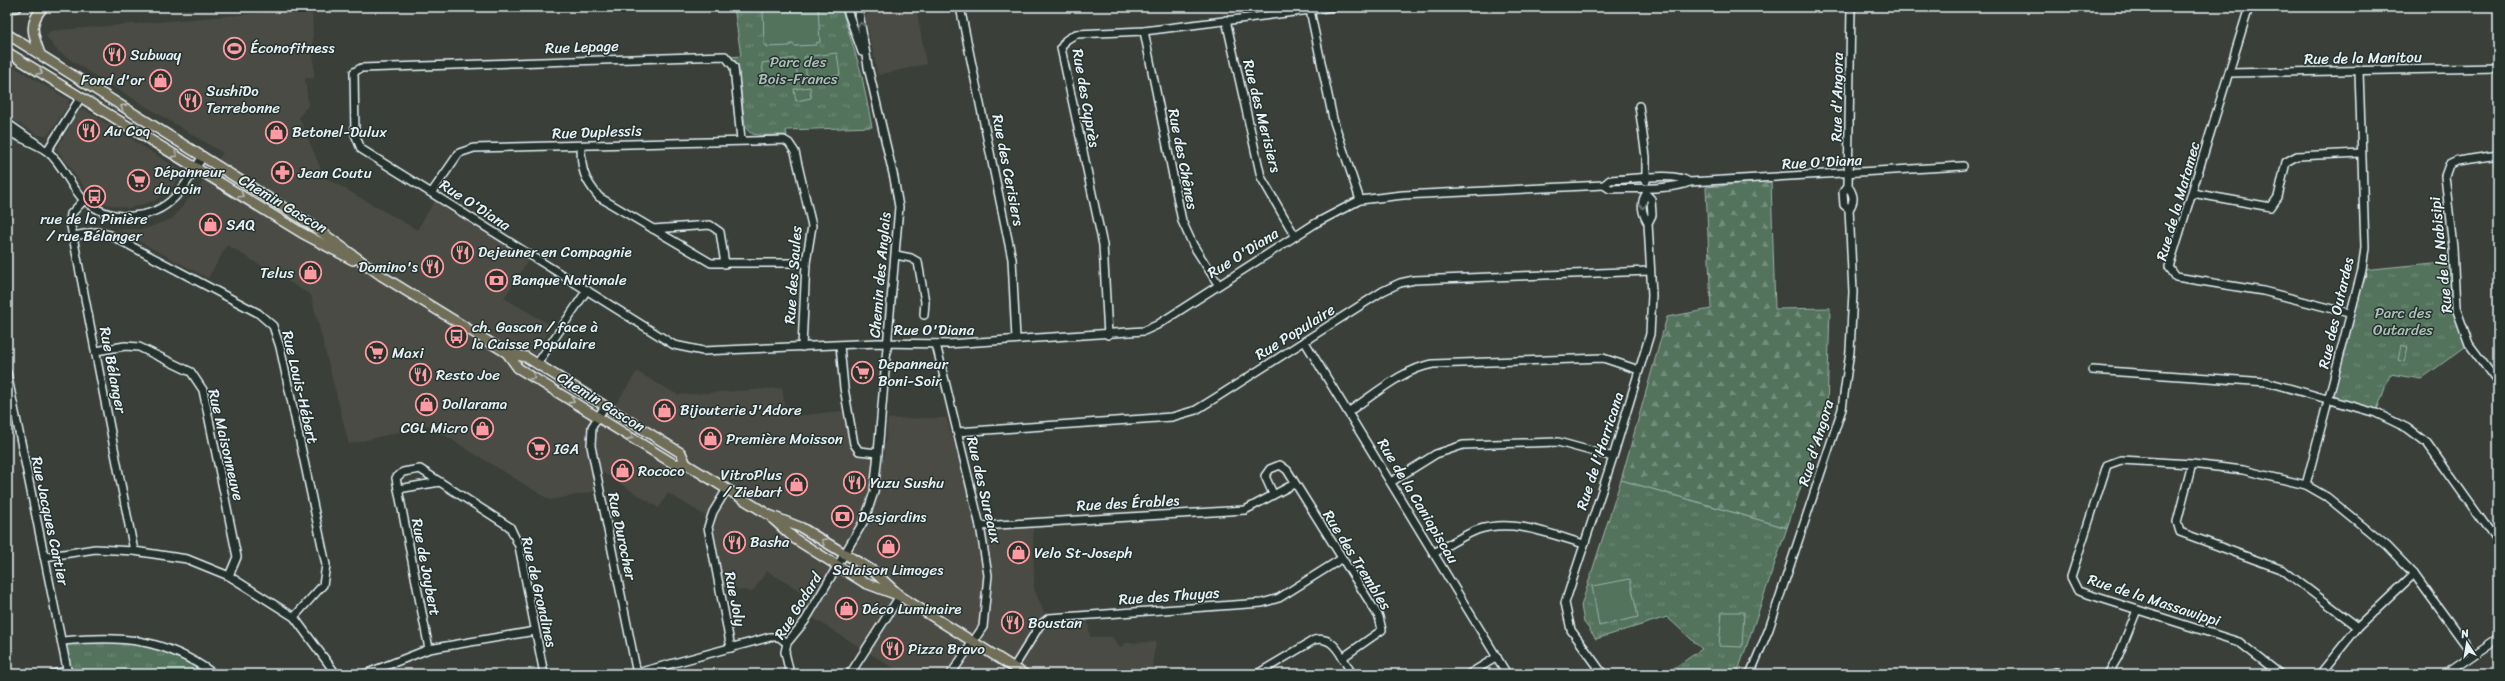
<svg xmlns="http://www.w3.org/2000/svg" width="2505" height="681" font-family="Sriracha,sans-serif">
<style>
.built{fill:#4b4c45}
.forest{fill:url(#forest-firs);stroke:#9db2aa}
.park{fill:url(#park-tufts);stroke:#9db2aa}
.garden{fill:#52735d;stroke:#9db2aa}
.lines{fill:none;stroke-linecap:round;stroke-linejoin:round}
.minor-casing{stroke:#e8f1f8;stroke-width:10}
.major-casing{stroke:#e8f1f8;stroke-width:12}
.minor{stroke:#26332d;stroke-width:7}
.major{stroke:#716e59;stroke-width:9}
.oneway{stroke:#6a7674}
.oneway2{stroke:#b8bdb8}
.labels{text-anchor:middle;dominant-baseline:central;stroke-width:3;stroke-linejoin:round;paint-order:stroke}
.street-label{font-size:15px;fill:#e8f1f8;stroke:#26332d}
.poi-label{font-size:15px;fill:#e8f1f8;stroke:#26332d;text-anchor:start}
.park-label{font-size:15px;fill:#acbfba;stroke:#26332d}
</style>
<defs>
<pattern id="forest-firs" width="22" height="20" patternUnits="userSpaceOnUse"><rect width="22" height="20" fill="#52735d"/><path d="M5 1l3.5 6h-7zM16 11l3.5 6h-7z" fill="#738e7d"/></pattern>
<pattern id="park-tufts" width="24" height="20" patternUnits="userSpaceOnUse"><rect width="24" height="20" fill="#52735d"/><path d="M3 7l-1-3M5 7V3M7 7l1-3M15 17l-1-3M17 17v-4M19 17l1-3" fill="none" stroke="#738e7d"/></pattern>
</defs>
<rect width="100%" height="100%" fill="#3a4039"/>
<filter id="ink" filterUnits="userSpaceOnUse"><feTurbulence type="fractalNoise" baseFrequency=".025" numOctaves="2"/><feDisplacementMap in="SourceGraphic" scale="8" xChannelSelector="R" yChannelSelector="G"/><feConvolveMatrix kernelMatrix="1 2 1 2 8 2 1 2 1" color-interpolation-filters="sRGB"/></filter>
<g filter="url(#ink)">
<!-- built -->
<g class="built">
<path d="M886,7H916L926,64L878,75L865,16Z"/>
<path d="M312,9L314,78H305L308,105L299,117L324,177L417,230L439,194L531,256L504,298L552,326L524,373L604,422L637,372L678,395L782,388L786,417L843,411L851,447L855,454L884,459L888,419L946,418L980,526L1033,524L1034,589L1047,620L1087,617L1090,637H1112L1120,648L1126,643L1156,642L1152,663L1158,674H903L802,611L810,597L767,571L752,592L724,586L712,530L716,522L668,493L659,508L599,470L602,490L550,500L428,425L349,444L311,295L227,245L208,278L116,229H145L172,219L200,186L223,153L86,70L58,51L46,36L50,31Z"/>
<path d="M7,63L69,100L67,107L48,135H38L7,116Z"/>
<path d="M84,109L183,172L173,187L154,201L129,208L110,205L100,201L101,198L95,194L93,196L89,194L57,149L77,113Z"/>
</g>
<!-- forest -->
<path class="forest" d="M1771,181L1775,309L1830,308L1827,410L1787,528L1621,480L1667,317L1711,309L1706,187Z"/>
<!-- park -->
<g class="park">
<path d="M734,7H841L861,72L872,127L786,130L787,136C775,132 749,142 745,125L738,68L731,57L741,56Z"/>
<path d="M2454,261L2456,308L2469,344L2421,379L2390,374L2376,413L2329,401L2362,270Z"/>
<path d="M1621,480L1787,528L1737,674H1665L1702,649L1667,617L1596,639L1584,622L1581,606Z"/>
<path d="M63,641C82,643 100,641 119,642C153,644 181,658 211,674H68Z"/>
</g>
<!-- garden -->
<g class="garden">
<path d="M763,7H818L820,42L816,43V45L794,46L793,44H790V46L767,47V45H764Z"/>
<path d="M837,53L840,75L807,79L804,57Z"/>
<path d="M795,58L798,80L765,85L762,63Z"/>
<path d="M810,87L811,98L796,101L794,89Z"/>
<path d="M2401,345L2408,347L2404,362L2398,360Z"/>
<path d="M1630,579L1638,617L1599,626L1592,586Z"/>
<path d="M1722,612H1744L1742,647L1719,646Z"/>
</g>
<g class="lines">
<defs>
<g id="minor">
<path d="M846,7L862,52"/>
<path d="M960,7L1012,259L1016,339"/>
<path d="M2249,7L2169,267L2176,277L2263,291L2349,313"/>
<path d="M1310,10L1333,119L1360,200"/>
<path d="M1226,20L1261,177L1295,236"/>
<path d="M1144,31L1182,221L1193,245L1218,284"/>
<path d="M2229,73L2498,68"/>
<path d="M1639,106L1646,157V181"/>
<path d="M7,123L40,146"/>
<path d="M7,131C19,138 38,144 48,152C63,164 70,187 84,200C110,223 152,221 175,197C187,185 194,170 203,156"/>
<path d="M741,140L734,67L725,56L361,68L354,72L355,134L361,149L674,345L703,351L878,343L948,344L1144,331L1157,325L1316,223L1360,200L1403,195L1604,185L1610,180C1629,180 1675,171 1689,182"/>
<path d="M581,146C581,170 584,179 599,197L711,263H806"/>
<path d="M47,151L81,97"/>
<path d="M2498,155L2457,161L2449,165L2445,176L2453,248L2456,308L2469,344L2498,383"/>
<path d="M1604,185L1610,189C1630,188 1673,190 1689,182L1963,166"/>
<path d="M1848,186L1843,192L1844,205L1849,209"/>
<path d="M432,192L459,153L474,148L784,140L789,143L795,152L812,226L806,263L802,347"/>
<path d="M2192,193L2271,207L2278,197L2286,162L2297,156L2361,153"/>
<path d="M84,200L71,214L70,221L134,551"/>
<path d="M653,229L710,225L720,232L725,264"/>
<path d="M73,236L96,232L110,235L258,313L273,326L280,347L326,565L323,585L294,617"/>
<path d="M896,255L911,258L918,262L925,302L924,315"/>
<path d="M1108,335L1103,245L1061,48L1066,40L1076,34L1144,31L1334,7"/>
<path d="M1305,342L1507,674"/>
<path d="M936,344L980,526L988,575L983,627L951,674"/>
<path d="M840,346L844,388L854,444L859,451L878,453"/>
<path d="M96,351L125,346L139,347L191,372L203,390L237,557L229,576"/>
<path d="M537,364L587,290"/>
<path d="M2092,370L2267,382L2376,413L2407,428L2427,443L2498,543"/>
<path d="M7,373L68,674"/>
<path d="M605,406L592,427L591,446L637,674"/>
<path d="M1348,412C1374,395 1403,369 1433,364L1603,358L1639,370"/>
<path d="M957,432L1172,417L1196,410L1217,397L1383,291L1400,283L1414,280L1650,271"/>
<path d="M2192,464L2177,522L2180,532L2283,570L2358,627"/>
<path d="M1391,482L1436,454L1463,445L1558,442L1613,457"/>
<path d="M2306,485L2362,270L2365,247L2359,72"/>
<path d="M398,489L440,482L510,527L519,546L544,674"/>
<path d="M727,489L713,512L708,527L731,648"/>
<path d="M1273,494L1265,476L1270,469L1280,465L1287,470L1379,617L1382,630L1342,658"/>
<path d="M980,526L1245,510L1294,484"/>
<path d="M1434,553C1448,545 1462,536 1477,530C1512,518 1550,534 1584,544"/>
<path d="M44,557L95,549L134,551L187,559L229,576L294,617L336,674"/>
<path d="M63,641C122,635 164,638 214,674"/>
<path d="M429,649L396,478L403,472L420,469L440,482"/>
<path d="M1014,667L1040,625L1049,618L1262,603L1279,598L1341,559"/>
<path d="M637,673L770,637H779L787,643"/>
<path d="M53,674L68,671"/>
<path d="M365,674L429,649L535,631"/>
<path d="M790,674L785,652L787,643L805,621L865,519L874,492L878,453L899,207L894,178L868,67L858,7"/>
<path d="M850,674L900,596"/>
<path d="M1257,674L1314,640C1335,635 1342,658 1352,674"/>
<path d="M1469,674L1497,657"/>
<path d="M1603,674L1571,630L1565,603L1613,457L1650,334L1652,295L1648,223L1652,215L1651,199L1646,194C1640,203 1642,214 1648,223"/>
<path d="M1750,674L1769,629L1842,409L1850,351L1853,292L1849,209C1855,201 1854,195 1848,186L1851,7"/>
<path d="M2046,674L2056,672L2062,674"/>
<path d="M2108,674L2118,657L2137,610"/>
<path d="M2280,674L2239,642L2078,591L2071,577L2107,465L2121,460L2192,464L2243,470L2306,485L2327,497L2387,546L2414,574L2473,655"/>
<path d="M2320,674L2358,627L2414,574"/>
<path d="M2446,674L2498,638"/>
</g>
<g id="major">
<path d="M7,8L17,7"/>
<path d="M7,34L310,224L382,276L507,353L526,357L681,453L686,464"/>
<path d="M7,52L302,233L353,260"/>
<path d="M40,54C33,35 28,24 43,7"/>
<path d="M507,353L518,368L674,464H686L769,515L802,528L845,554L873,571L900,596"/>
<path d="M773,519L795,539L865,583L900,596L1024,674"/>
</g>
</defs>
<!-- minor casing -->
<use href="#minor" class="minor-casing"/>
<!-- major casing -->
<use href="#major" class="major-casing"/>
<!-- minor -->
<use href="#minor" class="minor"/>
<!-- major -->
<use href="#major" class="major"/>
</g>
<!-- one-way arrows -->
<defs><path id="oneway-chevron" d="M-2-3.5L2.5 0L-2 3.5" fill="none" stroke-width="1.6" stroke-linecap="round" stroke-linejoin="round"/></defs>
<g class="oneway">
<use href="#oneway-chevron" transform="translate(861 25) rotate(-99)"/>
<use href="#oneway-chevron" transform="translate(1643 206) rotate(88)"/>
</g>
<g class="oneway2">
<use href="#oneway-chevron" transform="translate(40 72) rotate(31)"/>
<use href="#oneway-chevron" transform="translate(123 107) rotate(-148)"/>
<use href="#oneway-chevron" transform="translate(175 155) rotate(32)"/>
<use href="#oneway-chevron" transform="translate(241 195) rotate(31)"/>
<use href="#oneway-chevron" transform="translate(533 377) rotate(31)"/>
<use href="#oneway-chevron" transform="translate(572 401) rotate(32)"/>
<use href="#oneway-chevron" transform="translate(631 437) rotate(32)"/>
<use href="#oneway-chevron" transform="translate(824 541) rotate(-149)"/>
</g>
</g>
<!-- icons -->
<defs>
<symbol id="stadium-ring" viewBox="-11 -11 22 22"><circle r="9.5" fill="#26332d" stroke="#ff9aa2" stroke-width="1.5"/><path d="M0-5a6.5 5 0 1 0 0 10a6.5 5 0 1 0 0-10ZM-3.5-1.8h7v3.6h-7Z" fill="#ff9aa2"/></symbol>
<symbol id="restaurant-ring" viewBox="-11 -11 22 22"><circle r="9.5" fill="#26332d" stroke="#ff9aa2" stroke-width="1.5"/><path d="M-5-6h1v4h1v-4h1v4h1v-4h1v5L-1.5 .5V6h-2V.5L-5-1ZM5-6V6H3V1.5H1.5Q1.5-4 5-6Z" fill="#ff9aa2"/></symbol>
<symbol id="shop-ring" viewBox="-11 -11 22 22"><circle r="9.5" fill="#26332d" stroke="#ff9aa2" stroke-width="1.5"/><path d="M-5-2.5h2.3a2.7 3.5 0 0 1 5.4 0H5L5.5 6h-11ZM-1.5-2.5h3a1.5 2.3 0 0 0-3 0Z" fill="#ff9aa2"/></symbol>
<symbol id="pharmacy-ring" viewBox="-11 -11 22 22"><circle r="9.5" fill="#26332d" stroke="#ff9aa2" stroke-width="1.5"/><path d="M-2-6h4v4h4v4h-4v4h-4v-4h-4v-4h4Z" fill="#ff9aa2"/></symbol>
<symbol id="supermarket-ring" viewBox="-11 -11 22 22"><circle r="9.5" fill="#26332d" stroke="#ff9aa2" stroke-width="1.5"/><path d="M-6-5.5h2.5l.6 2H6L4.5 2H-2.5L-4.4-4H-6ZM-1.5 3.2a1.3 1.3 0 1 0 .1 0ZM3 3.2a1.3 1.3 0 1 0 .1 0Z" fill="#ff9aa2"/></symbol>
<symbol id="bus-ring" viewBox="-11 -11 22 22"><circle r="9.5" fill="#26332d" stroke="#ff9aa2" stroke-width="1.5"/><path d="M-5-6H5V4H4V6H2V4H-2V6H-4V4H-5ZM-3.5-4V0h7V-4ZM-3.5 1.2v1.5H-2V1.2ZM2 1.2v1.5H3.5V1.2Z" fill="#ff9aa2"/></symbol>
<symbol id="bank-ring" viewBox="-11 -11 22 22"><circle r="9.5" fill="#26332d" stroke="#ff9aa2" stroke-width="1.5"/><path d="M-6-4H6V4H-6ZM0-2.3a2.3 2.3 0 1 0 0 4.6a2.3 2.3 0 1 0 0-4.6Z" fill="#ff9aa2"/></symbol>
</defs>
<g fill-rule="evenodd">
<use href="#stadium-ring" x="222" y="36" width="25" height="25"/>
<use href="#restaurant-ring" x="102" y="42" width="25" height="25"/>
<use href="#shop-ring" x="148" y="68" width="25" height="25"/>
<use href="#restaurant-ring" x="178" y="88" width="25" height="25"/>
<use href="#restaurant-ring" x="76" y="118" width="25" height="25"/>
<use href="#shop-ring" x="264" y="120" width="25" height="25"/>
<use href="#pharmacy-ring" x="270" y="160" width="25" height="25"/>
<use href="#supermarket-ring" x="126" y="168" width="25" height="25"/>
<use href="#bus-ring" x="82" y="184" width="25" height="25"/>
<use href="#shop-ring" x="198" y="212" width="25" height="25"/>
<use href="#restaurant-ring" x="450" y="240" width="25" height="25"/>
<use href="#restaurant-ring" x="420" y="254" width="25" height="25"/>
<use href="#shop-ring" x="298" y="260" width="25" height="25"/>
<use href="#bank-ring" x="484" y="268" width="25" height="25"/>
<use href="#bus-ring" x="444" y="324" width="25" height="25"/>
<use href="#supermarket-ring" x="364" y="340" width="25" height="25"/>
<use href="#supermarket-ring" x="850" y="360" width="25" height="25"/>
<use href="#restaurant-ring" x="408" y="362" width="25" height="25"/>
<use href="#shop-ring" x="414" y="392" width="25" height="25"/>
<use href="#shop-ring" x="652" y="398" width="25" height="25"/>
<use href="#shop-ring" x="470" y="416" width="25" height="25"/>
<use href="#shop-ring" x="698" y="426" width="25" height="25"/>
<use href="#supermarket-ring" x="526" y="436" width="25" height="25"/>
<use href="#shop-ring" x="610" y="458" width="25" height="25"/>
<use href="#restaurant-ring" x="842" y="470" width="25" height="25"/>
<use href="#shop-ring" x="784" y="472" width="25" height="25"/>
<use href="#bank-ring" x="830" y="504" width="25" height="25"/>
<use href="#restaurant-ring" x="722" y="530" width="25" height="25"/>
<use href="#shop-ring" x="876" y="534" width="25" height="25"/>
<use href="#shop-ring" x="1006" y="540" width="25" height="25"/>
<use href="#shop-ring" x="834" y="596" width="25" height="25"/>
<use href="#restaurant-ring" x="1000" y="610" width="25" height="25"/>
<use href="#restaurant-ring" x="880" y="636" width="25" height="25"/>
</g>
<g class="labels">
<!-- street labels -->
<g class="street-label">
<text transform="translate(582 47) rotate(-2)">Rue Lepage</text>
<text transform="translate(2363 58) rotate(-1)">Rue de la Manitou</text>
<text transform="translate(1837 97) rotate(-89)">Rue d'Angora</text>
<text transform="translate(1086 98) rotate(80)">Rue des Cyprès</text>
<text transform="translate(1262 116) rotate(76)">Rue des Merisiers</text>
<text transform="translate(597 132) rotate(-2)">Rue Duplessis</text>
<text transform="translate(1183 159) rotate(79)">Rue des Chênes</text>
<text transform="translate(1822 162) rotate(-3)">Rue O'Diana</text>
<text transform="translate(1008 170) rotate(79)">Rue des Cerisiers</text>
<text transform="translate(2178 201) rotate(-74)">Rue de la Matamec</text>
<text transform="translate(283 204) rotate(31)">Chemin Gascon</text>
<text transform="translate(475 205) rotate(33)">Rue O'Diana</text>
<text transform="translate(1243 253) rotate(-32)">Rue O'Diana</text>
<text transform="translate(2441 255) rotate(-96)">Rue de la Nabisipi</text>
<text transform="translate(793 275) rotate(-86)">Rue des Saules</text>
<text transform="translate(880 275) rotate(-85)">Chemin des Anglais</text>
<text transform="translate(2336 313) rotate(-77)">Rue des Outardes</text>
<text x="934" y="330">Rue O'Diana</text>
<text transform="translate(1295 332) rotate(-32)">Rue Populaire</text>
<text transform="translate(113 370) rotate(79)">Rue Bélanger</text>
<text transform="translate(300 387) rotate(77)">Rue Louis-Hébert</text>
<text transform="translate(601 402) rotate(32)">Chemin Gascon</text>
<text transform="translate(1816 443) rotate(-73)">Rue d'Angora</text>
<text transform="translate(226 445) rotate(77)">Rue Maisonneuve</text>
<text transform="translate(1600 451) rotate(-72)">Rue de l'Harricana</text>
<text transform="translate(984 490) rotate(77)">Rue des Sureaux</text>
<text transform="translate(1418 501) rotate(59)">Rue de la Caniapiscau</text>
<text transform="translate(1128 503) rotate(-3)">Rue des Érables</text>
<text transform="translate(50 521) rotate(78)">Rue Jacques Cartier</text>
<text transform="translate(622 536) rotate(78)">Rue Durocher</text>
<text transform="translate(1357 560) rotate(58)">Rue des Trembles</text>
<text transform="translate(426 567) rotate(79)">Rue de Joybert</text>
<text transform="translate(539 592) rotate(77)">Rue de Grondines</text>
<text transform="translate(1169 596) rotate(-4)">Rue des Thuyas</text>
<text transform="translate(735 599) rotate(79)">Rue Joly</text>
<text transform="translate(2154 600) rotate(18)">Rue de la Massawippi</text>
<text transform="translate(798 606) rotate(-58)">Rue Godard</text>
</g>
<!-- poi labels -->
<g class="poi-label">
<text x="250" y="48">Éconofitness</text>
<text x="130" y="55">Subway</text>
<text x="144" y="80" text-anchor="end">Fond d'or</text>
<text x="206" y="91">SushiDo<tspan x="206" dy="17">Terrebonne</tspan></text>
<text x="104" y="131">Au Coq</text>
<text x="292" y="132">Betonel-Dulux</text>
<text x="154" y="172">Dépanneur<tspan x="154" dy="17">du coin</tspan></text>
<text x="298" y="173">Jean Coutu</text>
<text x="94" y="219" text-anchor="middle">rue de la Pinière<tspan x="94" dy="17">/ rue Bélanger</tspan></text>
<text x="226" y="225">SAQ</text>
<text x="478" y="252">Dejeuner en Compagnie</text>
<text x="418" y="267" text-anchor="end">Domino's</text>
<text x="294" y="273" text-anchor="end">Telus</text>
<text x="512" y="280">Banque Nationale</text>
<text x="472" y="327">ch. Gascon / face à<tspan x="472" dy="17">la Caisse Populaire</tspan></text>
<text x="392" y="353">Maxi</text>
<text x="878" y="364">Depanneur<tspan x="878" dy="17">Boni-Soir</tspan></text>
<text x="436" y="375">Resto Joe</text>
<text x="442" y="404">Dollarama</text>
<text x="680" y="410">Bijouterie J'Adore</text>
<text x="468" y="428" text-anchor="end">CGL Micro</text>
<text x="726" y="439">Première Moisson</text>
<text x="554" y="449">IGA</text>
<text x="638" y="471">Rococo</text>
<text x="782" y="475" text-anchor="end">VitroPlus<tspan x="782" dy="17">/ Ziebart</tspan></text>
<text x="870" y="483">Yuzu Sushu</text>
<text x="858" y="517">Desjardins</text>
<text x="750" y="542">Basha</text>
<text x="1034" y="553">Velo St-Joseph</text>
<text x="888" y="570" text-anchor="middle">Salaison Limoges</text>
<text x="862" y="609">Déco Luminaire</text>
<text x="1028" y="623">Boustan</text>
<text x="908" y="649">Pizza Bravo</text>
</g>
<!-- park labels -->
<g class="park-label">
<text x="798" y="62">Parc des<tspan x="798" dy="17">Bois-Francs</tspan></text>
<text x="2403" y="313">Parc des<tspan x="2403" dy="17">Outardes</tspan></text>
</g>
</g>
<!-- margin -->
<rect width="2505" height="681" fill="none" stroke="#26332d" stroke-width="24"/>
<rect x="12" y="12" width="2481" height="657" fill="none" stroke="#e8f1f8" stroke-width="1.5" filter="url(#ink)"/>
<!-- north arrow -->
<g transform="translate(2467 643) rotate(348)" stroke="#26332d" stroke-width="3" paint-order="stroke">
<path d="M0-3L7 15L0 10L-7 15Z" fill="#e8f1f8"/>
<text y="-6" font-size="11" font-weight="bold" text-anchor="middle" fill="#e8f1f8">N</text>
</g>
</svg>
